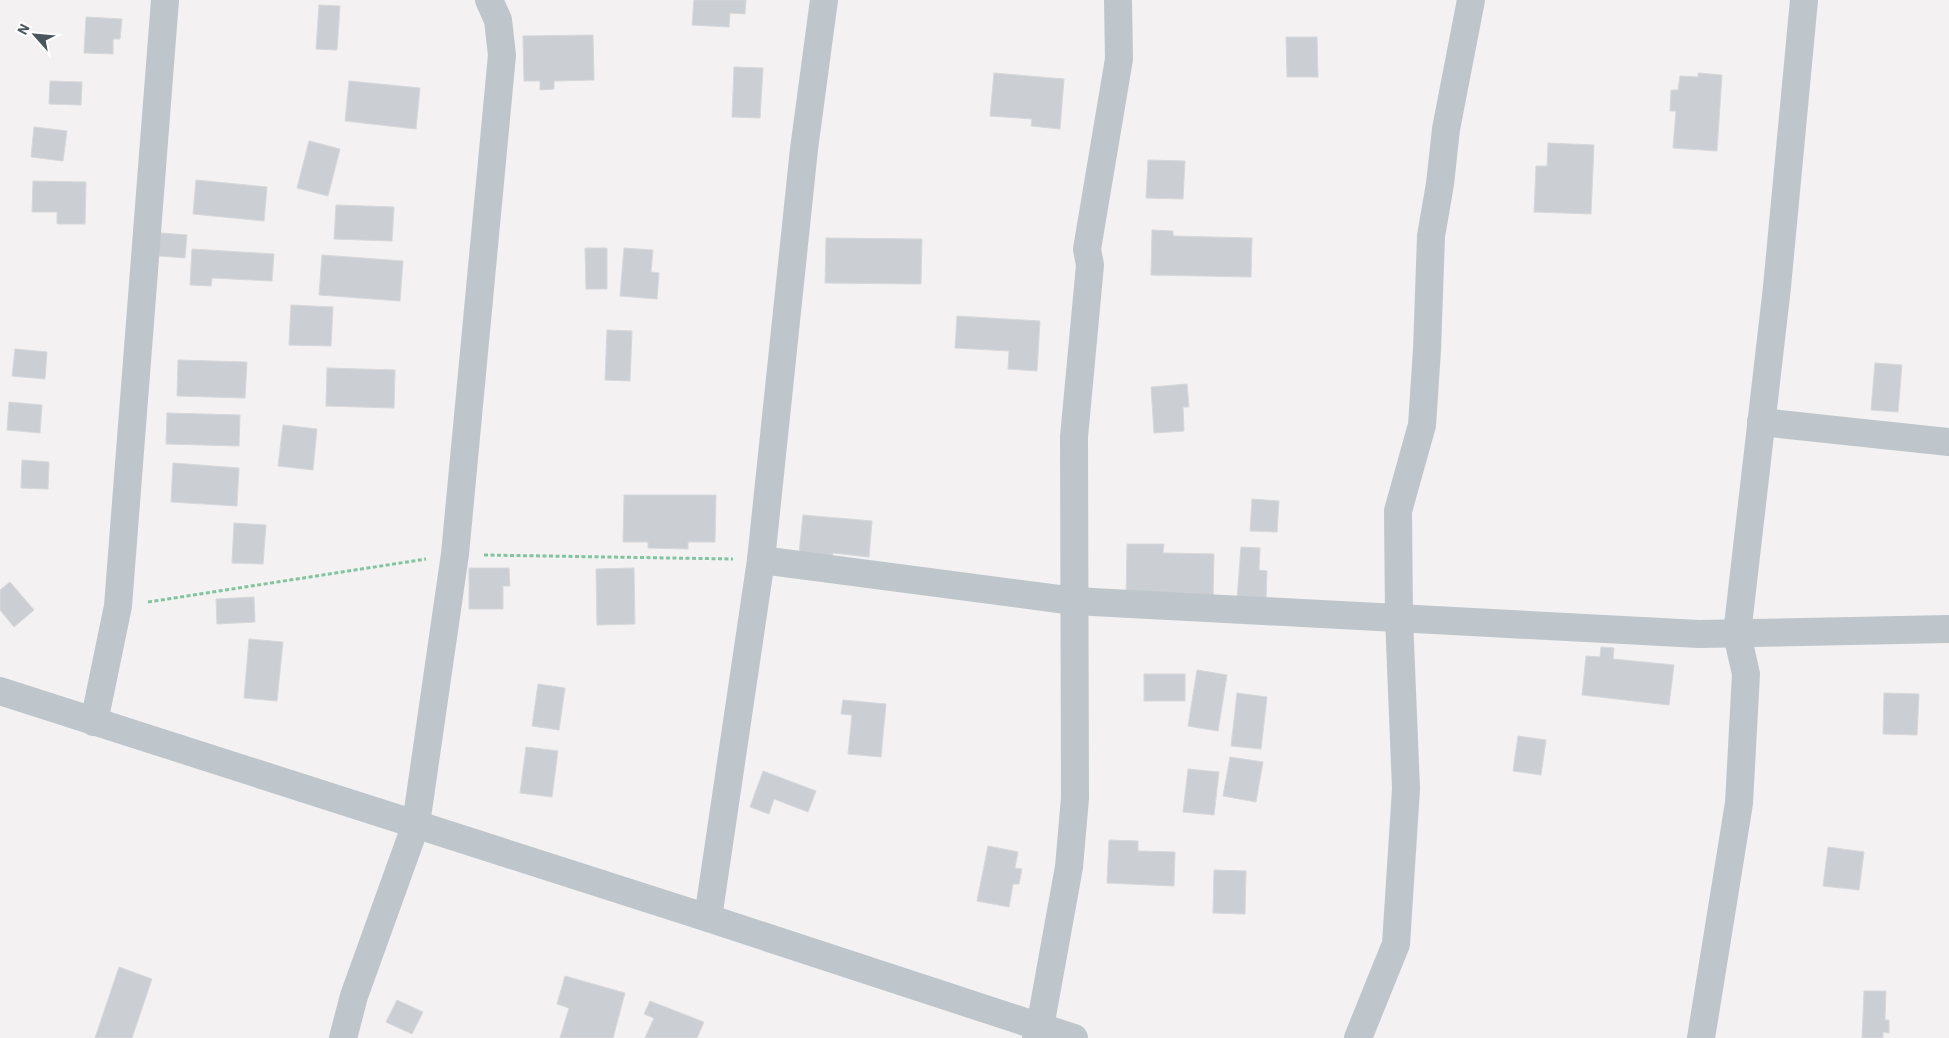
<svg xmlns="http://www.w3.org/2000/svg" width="1949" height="1038" font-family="'IBM Plex Sans',sans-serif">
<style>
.building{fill:#cbced3;stroke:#d6d8db}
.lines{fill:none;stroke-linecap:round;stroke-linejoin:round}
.path{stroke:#81c5a0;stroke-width:3;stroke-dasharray:4 2.5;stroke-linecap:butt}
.minor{stroke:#bec6cc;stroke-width:28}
</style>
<rect width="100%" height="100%" fill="#f3f1f1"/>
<!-- building -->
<g class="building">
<path d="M694,0H746L745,14L730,13L729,27L692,25Z"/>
<path d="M319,5L340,6L337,50L316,49Z"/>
<path d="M86,17L122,19L120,39H113V54L84,53Z"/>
<path d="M593,35L594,80L554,81V89L540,90V81H524L523,36Z"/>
<path d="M1286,37H1317L1318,77H1287Z"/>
<path d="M734,67L763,68L760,118L732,117Z"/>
<path d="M994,73L1064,79L1060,129L1031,126L1032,119L990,116Z"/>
<path d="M1698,73L1722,75L1717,151L1673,148L1676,111H1670L1671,90H1678L1680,76L1698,77Z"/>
<path d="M50,81L82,82L81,105L49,104Z"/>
<path d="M349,81L420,88L416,129L345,121Z"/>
<path d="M34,127L67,131L63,161L31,157Z"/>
<path d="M309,141L340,149L328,196L297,188Z"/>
<path d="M1548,143L1594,145L1591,214L1534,212L1536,166H1547Z"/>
<path d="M1148,160L1185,161L1183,199L1146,198Z"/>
<path d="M196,180L267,187L264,221L193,214Z"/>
<path d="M33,181L86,182L85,224H57V212H32Z"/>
<path d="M336,205L394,207L392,241L334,239Z"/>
<path d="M1152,230L1173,231V236L1252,238L1251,277L1151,275Z"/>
<path d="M149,232L187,235L185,258L147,255Z"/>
<path d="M826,238L922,239L921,284L825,283Z"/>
<path d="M585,248H607V289H586Z"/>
<path d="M624,248L653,250L651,272L659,273L657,299L620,296Z"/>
<path d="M192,249L274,254L272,281L212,278L211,286L190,285Z"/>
<path d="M322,255L403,261L400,301L319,295Z"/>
<path d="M291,305L333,307L331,346L289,345Z"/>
<path d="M957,316L1040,321L1037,371L1008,369L1009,351L955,348Z"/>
<path d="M607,330L632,331L630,381L605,380Z"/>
<path d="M15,349L47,352L45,379L12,376Z"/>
<path d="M178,360L247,362L245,398L177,396Z"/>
<path d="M1875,363L1902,365L1898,412L1871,410Z"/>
<path d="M327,368L395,370L394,408L326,406Z"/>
<path d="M1187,384L1189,407H1183L1184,431L1154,433L1151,387Z"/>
<path d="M9,402L42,405L40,433L7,430Z"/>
<path d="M167,413L240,415L239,446L166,444Z"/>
<path d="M283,425L317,429L313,470L278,466Z"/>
<path d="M22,460L49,462L48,489L21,488Z"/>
<path d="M173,463L239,468L237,506L171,502Z"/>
<path d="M624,495H716L715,542H688V549L648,548V542H623Z"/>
<path d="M1252,499L1279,501L1277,532L1250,531Z"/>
<path d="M803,515L872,521L869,557L833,553L832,566L798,563Z"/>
<path d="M234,523L266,525L263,564L232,563Z"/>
<path d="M1127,544H1164L1163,553L1214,554L1213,600L1126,599Z"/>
<path d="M1241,547L1260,548L1259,570L1267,571L1266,601L1237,599Z"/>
<path d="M469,568H509L510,586H503V609H469Z"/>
<path d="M634,568L635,624L597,625L596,569Z"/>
<path d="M10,582L34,610L14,627L0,610V590Z"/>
<path d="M254,597L255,622L217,624L216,599Z"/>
<path d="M249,639L283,642L277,701L244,698Z"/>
<path d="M1601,647L1614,648L1613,659L1674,665L1669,705L1582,695L1586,656L1600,657Z"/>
<path d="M1197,670L1227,675L1218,731L1188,726Z"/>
<rect x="1144" y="674" width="41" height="27"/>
<path d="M538,684L565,688L559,730L532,726Z"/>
<path d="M1237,693L1267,697L1261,749L1231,746Z"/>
<path d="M1884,693L1919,694L1917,735L1883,734Z"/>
<path d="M843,700L886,704L881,757L848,754L852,715L841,714Z"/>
<path d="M1518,736L1546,740L1541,775L1513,771Z"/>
<path d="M526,747L558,751L552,797L520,793Z"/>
<path d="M1230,757L1263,762L1256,802L1223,796Z"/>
<path d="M1188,769L1219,772L1214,815L1183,812Z"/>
<path d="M763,771L816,791L808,812L774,799L769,814L750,807Z"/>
<path d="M1109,840L1138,841V851L1175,852L1174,886L1107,883Z"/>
<path d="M988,846L1018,852L1015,868L1022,869L1019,884H1013L1009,907L977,901Z"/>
<path d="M1828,847L1864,852L1859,890L1823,886Z"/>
<path d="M1214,870L1246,871L1245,914L1213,913Z"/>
<path d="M119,967L152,979L132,1038H95Z"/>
<path d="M565,976L625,993L613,1038H560L569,1008L557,1004Z"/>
<path d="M1864,991H1886L1885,1020H1889V1033L1883,1032V1038H1862Z"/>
<path d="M397,1000L423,1012L412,1034L386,1022Z"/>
<path d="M650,1001L704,1022L697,1038H645L654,1018L644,1014Z"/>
</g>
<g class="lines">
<!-- path -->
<g class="path">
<path d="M484,555L733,559"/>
<path d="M148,602L426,559"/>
</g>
<!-- minor -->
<g class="minor">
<path d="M1761,422L1949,442"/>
<path d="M761,560L1074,601L1699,634L1949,629"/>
<path d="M0,691L708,918L1074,1038"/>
<path d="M94,722L118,606L165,0"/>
<path d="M708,918L761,560L804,149L824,0"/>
<path d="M343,1038L354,996L416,824L455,554L502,55L498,20L489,0"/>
<path d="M1036,1038L1040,1027L1069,867L1075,798L1074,437L1090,265L1087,249L1119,59L1118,0"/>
<path d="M1358,1038L1396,944L1406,789L1399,618L1398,511L1422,425L1427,350L1431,236L1440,184L1446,129L1471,0"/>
<path d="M1701,1038L1739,803L1746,674L1737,634L1777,287L1804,0"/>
</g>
</g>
<!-- north arrow -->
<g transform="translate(35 35) rotate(297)" stroke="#ffffff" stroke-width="4" paint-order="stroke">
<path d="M0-4L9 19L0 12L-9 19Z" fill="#4b555c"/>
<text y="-8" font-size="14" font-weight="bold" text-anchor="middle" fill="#4b555c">N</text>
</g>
</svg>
